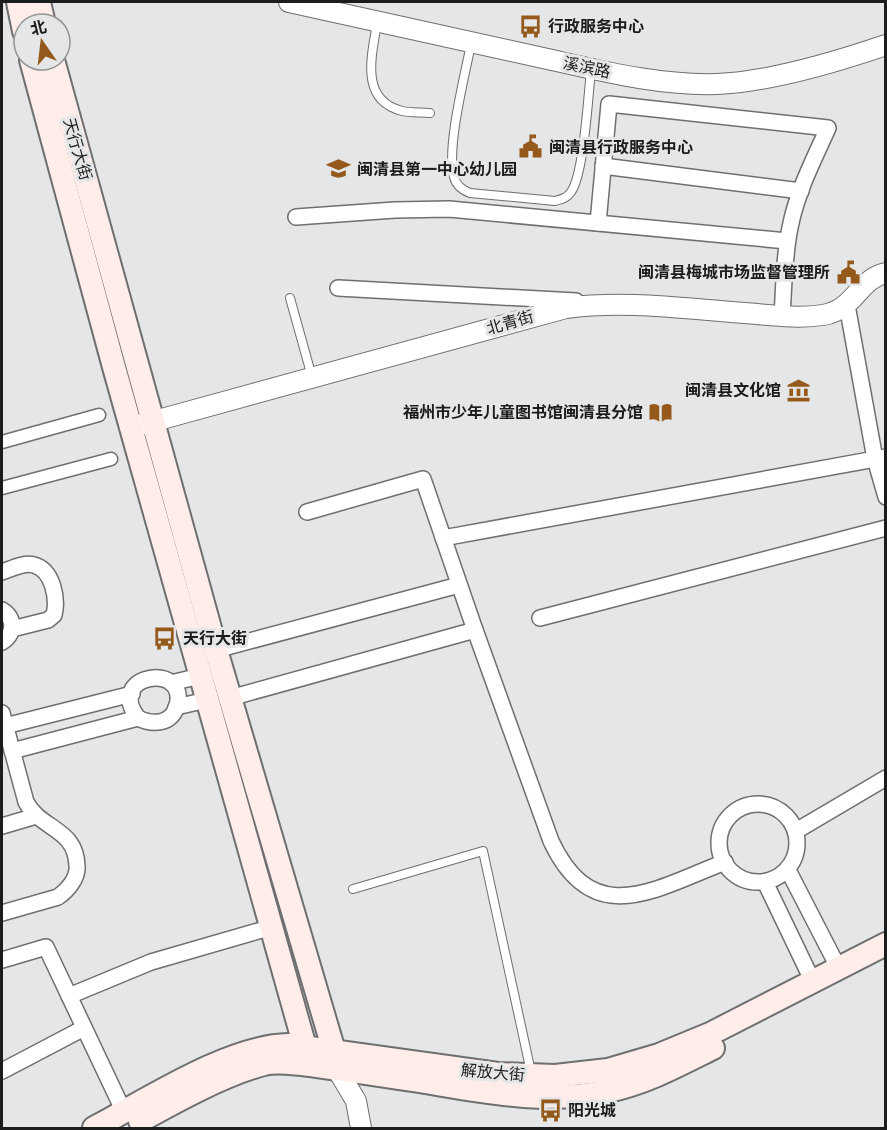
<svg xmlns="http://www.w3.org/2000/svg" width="887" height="1130" font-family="Inter,'Noto Sans SC',sans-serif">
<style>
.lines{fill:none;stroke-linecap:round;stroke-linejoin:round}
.service-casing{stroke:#6d6f70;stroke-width:10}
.pedestrian-casing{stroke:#6d6f70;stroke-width:15}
.minor-casing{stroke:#6d6f70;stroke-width:18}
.tertiary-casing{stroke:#6d6f70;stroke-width:22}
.secondary-casing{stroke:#6d6f70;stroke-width:26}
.service{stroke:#fff;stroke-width:8}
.pedestrian{stroke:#fff;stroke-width:12}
.minor{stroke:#fff;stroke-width:15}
.tertiary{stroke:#fff;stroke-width:20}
.secondary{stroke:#ffedea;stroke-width:22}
.labels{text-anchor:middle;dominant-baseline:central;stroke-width:6;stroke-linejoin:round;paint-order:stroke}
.poi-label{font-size:16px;font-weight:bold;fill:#1b1c1c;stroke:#e4e6e7;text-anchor:start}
.street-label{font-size:16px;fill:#1b1c1c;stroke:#e4e6e7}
</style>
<rect width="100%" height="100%" fill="#e4e6e7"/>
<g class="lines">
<defs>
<g id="service">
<path d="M377,23C372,55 359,100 402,111C410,113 421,112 430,113"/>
<path d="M471,44C465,75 446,148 454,177C456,185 462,190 470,193L555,201C562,199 567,198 571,192C584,174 588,96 591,71"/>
<path d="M290,298L312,377"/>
<path d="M353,889L483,851L531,1072"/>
</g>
<g id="pedestrian">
<path d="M2,442L99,415"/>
<path d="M2,488L111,459"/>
</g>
<g id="minor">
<path d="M603,166L801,191"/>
<path d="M296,217L395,210L449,209L787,241"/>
<path d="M598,223L609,104L828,128C814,159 798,190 791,223C784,253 784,286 782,316"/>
<path d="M338,288L576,301"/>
<path d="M847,305L875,459L886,497"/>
<path d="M307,512L423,479L475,630L551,841C593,931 655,889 725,862"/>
<path d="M443,538L886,457"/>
<path d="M2,572C11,569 24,562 34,565C53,570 58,599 54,615L48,620L12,629"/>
<path d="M2,610C15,618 15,634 2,642"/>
<path d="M540,618L886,528"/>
<path d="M216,650L459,585"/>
<path d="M171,683L200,676"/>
<path d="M230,698L475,630"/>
<path d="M176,707L207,700"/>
<path d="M2,713L26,802C41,830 76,828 77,866C78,878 68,890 58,897L2,913"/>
<path d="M5,726L132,694"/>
<path d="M12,751L138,718C152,725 171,725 177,706C189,661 104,674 138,718"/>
<circle cx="758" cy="843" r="39"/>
<path d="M2,826L36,816"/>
<path d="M796,831L886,778"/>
<path d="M788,870L839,969"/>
<path d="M765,882L813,982"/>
<path d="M2,960L46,947L124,1112"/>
<path d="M69,996L151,962L272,927"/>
<path d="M2,1071L84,1028"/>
</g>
<g id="tertiary">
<path d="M289,2C371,20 452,38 534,56C594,69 655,86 717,84C770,82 836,62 886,45"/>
<path d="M140,425L566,308C625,300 686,309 745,313C770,315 797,319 823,315C855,310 858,279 886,273"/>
<path d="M337,1069L356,1101L361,1128"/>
</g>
<g id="secondary">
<path d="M18,2L24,31"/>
<path d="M39,2L44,24"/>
<path d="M31,60L114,367L310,1065"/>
<path d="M53,60L216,650L334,1051L337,1069"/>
<path d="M140,1121C176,1101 225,1074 264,1064C276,1061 289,1063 302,1064C341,1069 380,1075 419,1081C481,1091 545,1105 608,1091C646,1083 679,1065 713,1048"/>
<path d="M94,1128C147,1100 229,1046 288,1045L498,1074L555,1076L608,1070L659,1055L710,1034L886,944"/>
</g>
</defs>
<!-- service casing -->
<use href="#service" class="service-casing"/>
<!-- pedestrian casing -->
<use href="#pedestrian" class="pedestrian-casing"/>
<!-- minor casing -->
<use href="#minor" class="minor-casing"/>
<!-- tertiary casing -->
<use href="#tertiary" class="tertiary-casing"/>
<!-- secondary casing -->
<use href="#secondary" class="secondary-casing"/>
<!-- service -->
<use href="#service" class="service"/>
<!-- pedestrian -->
<use href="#pedestrian" class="pedestrian"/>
<!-- minor -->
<use href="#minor" class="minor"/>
<!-- tertiary -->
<use href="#tertiary" class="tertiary"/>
<!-- secondary -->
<use href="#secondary" class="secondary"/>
</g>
<!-- icons -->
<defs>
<symbol id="bus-bare" viewBox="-9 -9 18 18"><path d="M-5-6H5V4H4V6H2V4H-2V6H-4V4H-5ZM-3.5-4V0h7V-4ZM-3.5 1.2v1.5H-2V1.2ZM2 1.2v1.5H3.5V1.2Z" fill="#95591b" stroke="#e4e6e7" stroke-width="2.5" paint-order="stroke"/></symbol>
<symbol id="civic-bare" viewBox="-9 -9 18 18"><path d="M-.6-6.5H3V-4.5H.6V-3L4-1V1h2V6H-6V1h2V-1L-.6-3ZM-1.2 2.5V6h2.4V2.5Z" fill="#95591b" stroke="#e4e6e7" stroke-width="2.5" paint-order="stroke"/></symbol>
<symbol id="school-bare" viewBox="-9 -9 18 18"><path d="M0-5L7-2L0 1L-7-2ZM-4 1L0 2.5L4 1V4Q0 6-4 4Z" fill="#95591b" stroke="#e4e6e7" stroke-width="2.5" paint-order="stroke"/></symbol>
<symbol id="museum-bare" viewBox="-9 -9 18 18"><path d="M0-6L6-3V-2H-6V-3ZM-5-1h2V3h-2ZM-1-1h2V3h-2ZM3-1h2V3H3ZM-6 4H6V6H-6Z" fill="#95591b" stroke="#e4e6e7" stroke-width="2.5" paint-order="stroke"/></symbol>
<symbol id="library-bare" viewBox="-9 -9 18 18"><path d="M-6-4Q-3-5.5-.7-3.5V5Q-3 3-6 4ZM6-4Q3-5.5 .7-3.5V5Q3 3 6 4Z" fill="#95591b" stroke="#e4e6e7" stroke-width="2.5" paint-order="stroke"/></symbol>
</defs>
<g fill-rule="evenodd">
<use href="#bus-bare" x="514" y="10" width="33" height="33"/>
<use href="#civic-bare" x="514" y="130" width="33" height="33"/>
<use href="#school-bare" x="322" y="152" width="33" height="33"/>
<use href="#civic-bare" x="832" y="256" width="33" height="33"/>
<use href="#museum-bare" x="782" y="374" width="33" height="33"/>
<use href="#library-bare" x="644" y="396" width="33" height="33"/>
<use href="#bus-bare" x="148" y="622" width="33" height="33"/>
<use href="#bus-bare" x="534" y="1094" width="33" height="33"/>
</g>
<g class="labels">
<!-- poi labels -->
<g class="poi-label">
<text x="548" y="26">行政服务中心</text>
<text x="549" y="147">闽清县行政服务中心</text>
<text x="357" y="169">闽清县第一中心幼儿园</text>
<text x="830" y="272" text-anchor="end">闽清县梅城市场监督管理所</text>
<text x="781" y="390" text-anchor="end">闽清县文化馆</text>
<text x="643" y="412" text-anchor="end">福州市少年儿童图书馆闽清县分馆</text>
<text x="183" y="638">天行大街</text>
<text x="568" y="1110">阳光城</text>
</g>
<!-- street labels -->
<g class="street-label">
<text transform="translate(587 67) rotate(12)">溪滨路</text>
<text transform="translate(78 149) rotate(74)">天行大街</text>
<text transform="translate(510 322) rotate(-16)">北青街</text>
<text transform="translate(493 1072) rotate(5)">解放大街</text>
</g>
</g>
<!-- border -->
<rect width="887" height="1130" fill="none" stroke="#1b1c1c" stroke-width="6"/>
<!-- north arrow -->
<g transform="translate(42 42) rotate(346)"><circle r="28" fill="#e4e6e7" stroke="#949596" stroke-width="1.5"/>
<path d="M0-4.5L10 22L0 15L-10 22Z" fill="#95591b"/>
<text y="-9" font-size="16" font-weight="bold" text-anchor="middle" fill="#1b1c1c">北</text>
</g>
</svg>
